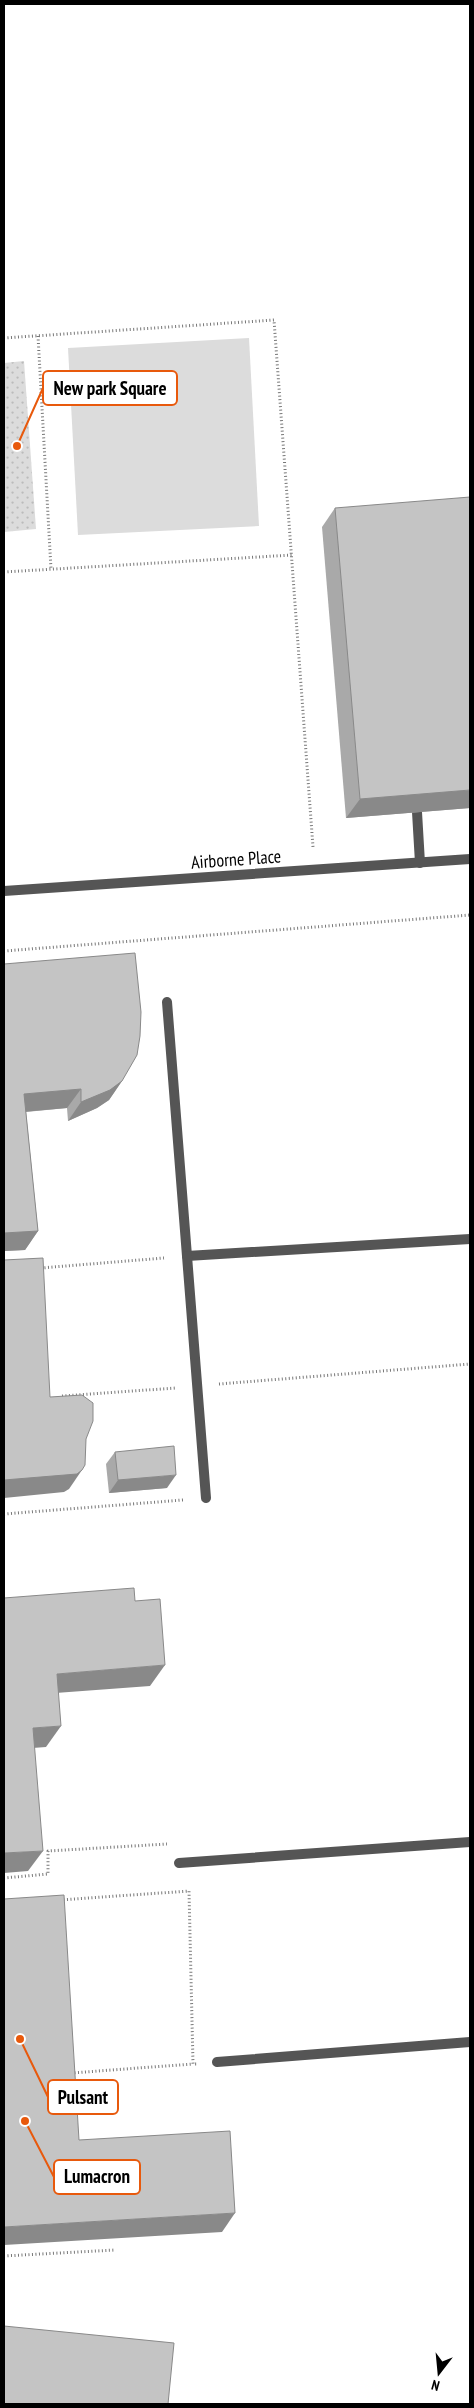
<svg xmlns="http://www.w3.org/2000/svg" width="474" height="2408" font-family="'PT Sans Narrow',sans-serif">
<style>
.grass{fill:url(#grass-dots)}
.garden{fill:#dcdcdc}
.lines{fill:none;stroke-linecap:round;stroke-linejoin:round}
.path{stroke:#777;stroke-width:3;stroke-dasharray:1 2.5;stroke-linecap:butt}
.service{stroke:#555;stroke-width:10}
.minor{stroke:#555;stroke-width:10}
.wall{fill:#a9a9a9}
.shaded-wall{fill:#898989}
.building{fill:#c4c4c4;stroke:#898989}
.labels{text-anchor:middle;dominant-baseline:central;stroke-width:4;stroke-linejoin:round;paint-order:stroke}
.street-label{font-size:18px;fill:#000;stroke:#fff}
.leader{fill:none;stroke:#e8590c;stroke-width:2}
.callout-dot{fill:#e8590c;stroke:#fff;stroke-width:2}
.callout{fill:#fff;stroke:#e8590c;stroke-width:2}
.callout-label{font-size:19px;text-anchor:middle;font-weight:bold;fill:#000}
</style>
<defs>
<pattern id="grass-dots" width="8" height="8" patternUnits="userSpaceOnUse" patternTransform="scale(1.25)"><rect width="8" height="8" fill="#dcdcdc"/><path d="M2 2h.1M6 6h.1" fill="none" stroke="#bbb" stroke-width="1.8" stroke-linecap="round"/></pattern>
</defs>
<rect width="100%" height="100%" fill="#fff"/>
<!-- grass -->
<path class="grass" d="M24,361L36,529L4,532V363Z"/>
<!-- garden -->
<path class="garden" d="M249,338L259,526L78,535L68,348Z"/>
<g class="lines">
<!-- path -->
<g class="path">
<path d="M38,336L51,569"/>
<path d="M4,338L274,320L313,847"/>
<path d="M4,572L292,555"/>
<path d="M4,951L470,915"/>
<path d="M41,1268L164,1258"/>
<path d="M219,1384L470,1364"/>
<path d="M62,1396L176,1388"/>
<path d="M4,1514L183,1500"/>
<path d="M4,1878L48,1874V1851L167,1844"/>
<path d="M60,1900L189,1891L193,2064H197"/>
<path d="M71,2073L193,2064"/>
<path d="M4,2256L115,2250"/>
</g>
<!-- service -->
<g class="service">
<path d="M167,1002L187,1256L470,1239"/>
<path d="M187,1256L206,1498"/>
<path d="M179,1863L470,1842"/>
<path d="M217,2062L470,2042"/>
</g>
<!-- minor -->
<g class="minor">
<path d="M417,812L420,863"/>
<path d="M4,891L470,859"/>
</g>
</g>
<!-- wall -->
<g class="wall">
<path d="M335,508L470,808L346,818L322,527Z"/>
<path d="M4,964L122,1081L109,1100L97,1108L68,1121L67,1108L26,1112L38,1231L25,1250L4,1251Z"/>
<path d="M115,1452L167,1488L109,1493L106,1464Z"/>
</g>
<!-- shaded-wall -->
<g class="shaded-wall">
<path d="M470,790V808L346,818L360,799Z"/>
<path d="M122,1081L109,1100L97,1108L68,1121L81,1102Z"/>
<path d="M81,1089L67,1108L11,1113L24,1094Z"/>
<path d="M38,1231L25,1250L4,1251V1233Z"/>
<path d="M82,1470L69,1489L64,1492L4,1498V1480Z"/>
<path d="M176,1475L167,1488L109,1493L118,1480Z"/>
<path d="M165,1665L150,1686L42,1694L57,1674Z"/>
<path d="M61,1726L46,1747L19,1749L33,1728Z"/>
<path d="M43,1851L28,1871L4,1873V1853Z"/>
<path d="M235,2213L222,2232L4,2245V2227Z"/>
</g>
<!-- building -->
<g class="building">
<path d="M470,497V790L360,799L335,508Z"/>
<path d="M135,953L141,1012L140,1036L137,1055L122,1081L110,1090L81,1102V1089L24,1094L38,1231L4,1233V964Z"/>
<path d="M43,1258L50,1397L82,1395L93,1403V1421L86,1439L85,1465L82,1470L77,1474L4,1480V1260Z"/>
<path d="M174,1446L176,1475L118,1480L115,1452Z"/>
<path d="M134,1588L135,1601L160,1599L165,1665L57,1674L61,1726L33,1728L43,1851L4,1853V1598Z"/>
<path d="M64,1895L79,2140L230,2131L235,2213L4,2227V1899Z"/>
<path d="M4,2326L174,2343L168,2404H4Z"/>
</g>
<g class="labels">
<!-- street labels -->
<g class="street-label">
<text transform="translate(236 859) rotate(-4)">Airborne Place</text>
</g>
</g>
<!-- callouts -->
<path class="leader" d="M17 446L43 388M20 2039L48 2097M25 2121L54 2177"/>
<g class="callout-dot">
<circle cx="17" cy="446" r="5"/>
<circle cx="20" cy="2039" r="5"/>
<circle cx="25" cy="2121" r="5"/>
</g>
<g class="callout">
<rect x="43" y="371" width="134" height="34" rx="5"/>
<rect x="48" y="2080" width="70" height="34" rx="5"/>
<rect x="54" y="2160" width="86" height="34" rx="5"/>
</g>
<g class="callout-label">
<text x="110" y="395">New park Square</text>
<text x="83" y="2104">Pulsant</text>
<text x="97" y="2183">Lumacron</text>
</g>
<!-- border -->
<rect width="474" height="2408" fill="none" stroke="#000000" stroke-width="10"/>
<!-- north arrow -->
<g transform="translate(439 2373) rotate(196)" stroke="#ffffff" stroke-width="4" paint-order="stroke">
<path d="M0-4L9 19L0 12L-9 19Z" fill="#000000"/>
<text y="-8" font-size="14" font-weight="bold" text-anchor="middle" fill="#000000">N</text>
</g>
</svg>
